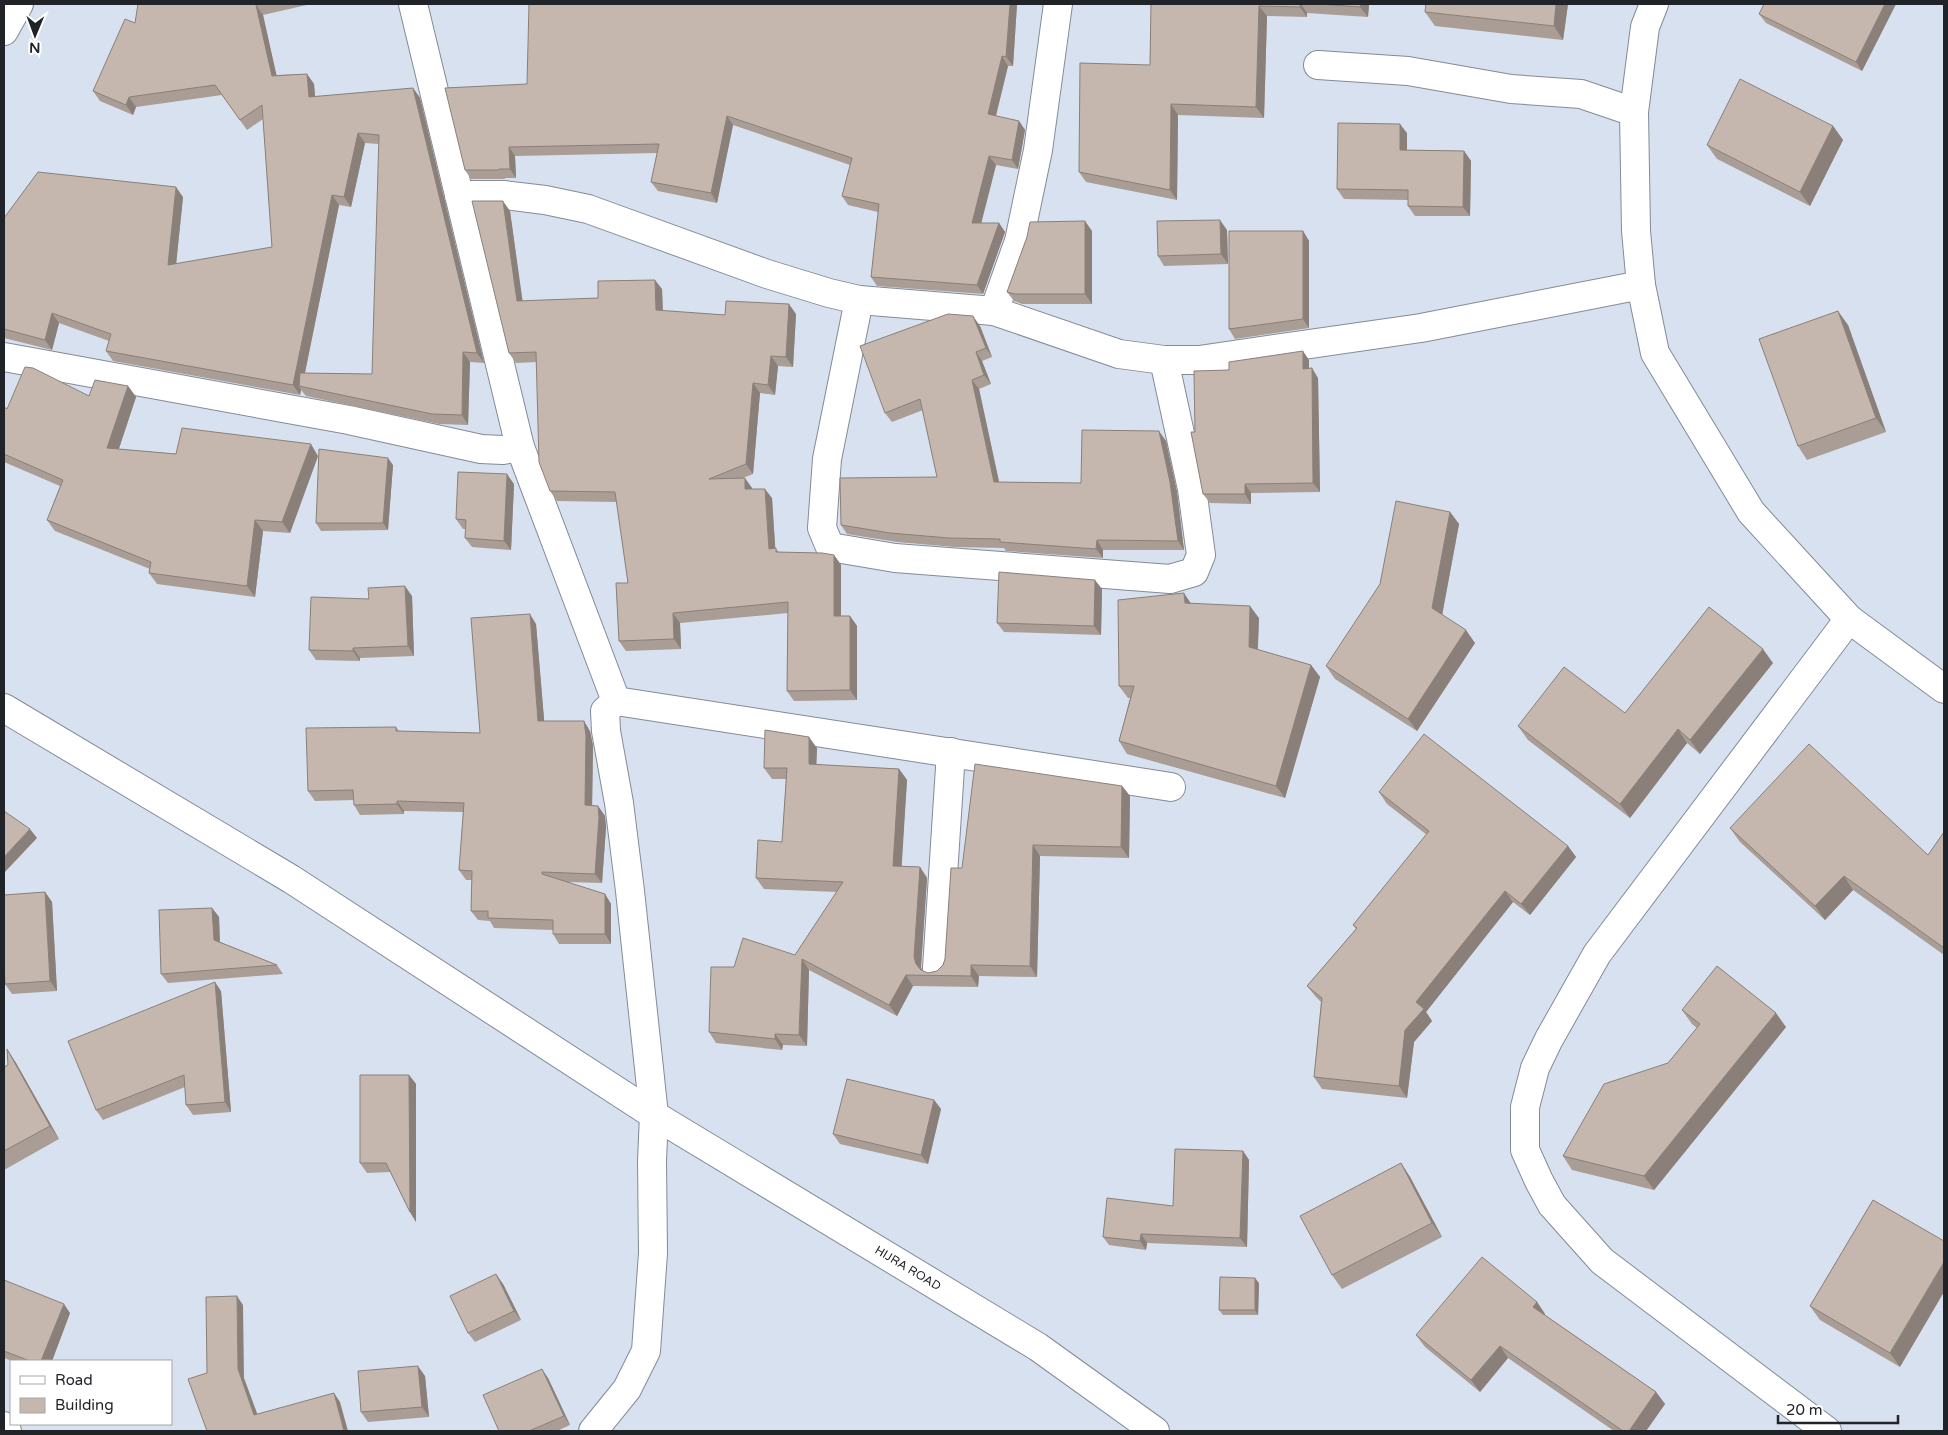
<svg xmlns="http://www.w3.org/2000/svg" width="1948" height="1435" font-family="'Varela Round',sans-serif">
<style>
.lines{fill:none;stroke-linecap:round;stroke-linejoin:round}
.minor-casing{stroke:#838b98;stroke-width:30}
.tertiary-casing{stroke:#838b98;stroke-width:30}
.minor{stroke:#fff;stroke-width:28}
.tertiary{stroke:#fff;stroke-width:28}
.wall{fill:#a99d95;fill-rule:evenodd}
.shaded-wall{fill:#8a8079}
.building{fill:#c5b7ad;stroke:#8a8079}
.labels{text-anchor:middle;dominant-baseline:central;stroke-width:4;stroke-linejoin:round;paint-order:stroke}
.street-label{font-size:12px;fill:#202429;stroke:#fff}
</style>
<rect width="100%" height="100%" fill="#d8e1ef"/>
<g class="lines">
<defs>
<g id="minor">
<path d="M413,4L520,447L616,701L605,711L606,731L619,803L630,891L654,1115L652,1161L653,1253L646,1351L627,1389L593,1431"/>
<path d="M1654,4L1645,27L1634,112L1636,231L1641,285L1655,353L1751,512L1849,619L1944,689"/>
<path d="M1318,65L1408,71L1511,89L1581,94L1634,112"/>
<path d="M459,195H504L545,200L588,209L767,274L829,293L859,300L994,311L1119,354L1164,360H1199L1421,328L1641,285"/>
<path d="M859,300L827,459L822,528L830,547L895,558L1170,579L1194,572L1201,555L1192,489L1164,360"/>
<path d="M994,311L1019,241L1038,150L1058,4"/>
<path d="M4,357L349,420L481,449L503,450L520,447"/>
<path d="M616,701L1171,787"/>
<path d="M4,708L291,879L654,1115L1038,1347L1155,1431"/>
<path d="M937,968L951,752"/>
<path d="M4,1426L7,1431"/>
<path d="M1827,1431L1602,1261L1552,1205L1539,1181L1525,1150V1107L1535,1068L1549,1039L1597,954L1849,619"/>
</g>
<path id="tertiary" d="M4,31L19,4"/>
</defs>
<!-- minor casing -->
<use href="#minor" class="minor-casing"/>
<!-- tertiary casing -->
<use href="#tertiary" class="tertiary-casing"/>
<!-- minor -->
<use href="#minor" class="minor"/>
<!-- tertiary -->
<use href="#tertiary" class="tertiary"/>
</g>
<!-- wall -->
<g class="wall">
<path d="M138,4H311L263,15L276,75L307,74L314,84L315,97L413,88L420,98L484,363L470,362L468,425L439,424L306,396L301,390L300,395L113,361L106,351L109,341L59,323L52,350L4,338V218L183,197L176,264L272,247L263,119L247,130L222,95L136,107L133,115L100,101L93,91L135,23ZM365,143L379,144L372,374L305,373L339,205L351,207Z"/>
<path d="M1017,4L1013,66H1008L996,116L1019,121L1025,130L1018,169L996,165L981,223H999L1005,232L983,294L877,286L871,277L878,212L848,205L842,196L850,165L733,125L717,203L658,191L651,182L657,153L515,156L516,178H505V179H471L465,170L527,84Z"/>
<path d="M1151,4H1369L1368,17L1307,13V17L1267,16L1264,118L1178,115L1177,200L1086,182L1079,172L1150,65Z"/>
<path d="M1426,4H1568L1563,40L1435,26L1425,12Z"/>
<path d="M1896,4L1862,71L1766,23L1759,14Z"/>
<path d="M1833,126L1843,140L1810,206L1717,159L1707,145Z"/>
<path d="M1407,133V150L1464,151L1471,161L1470,216H1415L1408,206V200L1344,199L1337,189Z"/>
<path d="M510,211L522,301L598,298L662,289L663,311L725,315L796,314L793,367L778,366L775,395L760,393L753,474L743,478L752,488V489L772,498L775,548L779,552L834,555L841,565V616H850L857,626V700L794,701L787,691L788,613L680,623L681,649L626,651L619,641L628,583L617,502L557,501L550,491L537,362L516,363L509,353Z"/>
<path d="M1227,230L1228,264L1164,266L1158,256Z"/>
<path d="M1092,231V304H1022L1014,301L1007,292L1027,237Z"/>
<path d="M1303,231L1309,241V328L1235,339L1229,329Z"/>
<path d="M1848,325L1886,432L1807,460L1798,446Z"/>
<path d="M980,326L992,357L982,361L991,384L979,389L999,482L1081,483L1166,441L1177,492L1184,550H1103V558L1006,551L1004,548L955,547L897,542L847,534L841,525L937,477L923,410L892,422L885,413Z"/>
<path d="M1309,360V369L1318,378L1320,492L1251,493V504L1210,503L1203,494L1195,432L1229,370Z"/>
<path d="M128,386L136,397L119,449L176,454L318,456L290,533L263,531L255,597L157,584L149,573L150,569L55,531L47,520L60,486L4,462V407L7,409L89,396Z"/>
<path d="M393,465L388,530L321,531L316,523Z"/>
<path d="M514,484L511,550L472,547L465,538L466,529H463L456,519Z"/>
<path d="M1450,512L1459,524L1442,615L1475,643L1417,731L1335,679L1326,666Z"/>
<path d="M1102,589L1101,635L1004,632L997,623Z"/>
<path d="M412,596L414,656L360,658V661L316,660L309,650L369,599Z"/>
<path d="M1191,603L1259,618L1258,650L1311,665L1320,677L1285,798L1127,754L1119,741L1130,698H1128L1119,686Z"/>
<path d="M536,624L544,721L590,731L593,746L592,805L598,806L605,816L606,827L602,883L566,882L605,894L611,904V944H559L553,934V930L494,928L490,921L478,920L471,911L472,880H466L459,870L463,812L404,811V814L360,815L354,805V800L315,801L308,791L396,727L399,731L480,733Z"/>
<path d="M1773,663L1700,754L1687,743L1630,818L1528,740L1518,726L1625,713Z"/>
<path d="M817,748L816,765L899,769L907,780L901,866L920,867L927,878L921,967L922,971L928,973L937,971L943,965L945,959L962,868L1122,786L1130,796L1129,858L1040,856L1037,977L979,976L978,987L913,986L897,1016L809,970L807,1046L783,1045L782,1050L716,1043L709,1032L734,967L795,955L837,892L764,889L756,878L782,842L786,779H772L764,768Z"/>
<path d="M1379,792L1568,846L1576,857L1530,915L1513,902L1426,1012L1432,1021L1414,1042L1407,1098L1322,1089L1314,1077L1321,1002L1316,997L1307,986L1356,929L1353,925L1427,835L1387,804Z"/>
<path d="M1730,828L1928,855L1944,832V955L1853,890L1825,920L1740,842Z"/>
<path d="M45,892L52,902L57,991L12,994L5,984Z"/>
<path d="M212,908L219,917L220,942L277,965L283,974L168,983L161,974Z"/>
<path d="M221,991L231,1112L193,1115L186,1105L185,1087L103,1120L96,1110Z"/>
<path d="M1682,1010L1786,1027L1654,1190L1572,1170L1563,1156L1668,1063L1697,1028L1692,1024Z"/>
<path d="M7,1049L16,1063L59,1139L4,1170V1066V1067L8,1065Z"/>
<path d="M409,1075L416,1084V1222L410,1212L390,1172L367,1173L360,1163Z"/>
<path d="M934,1100L941,1109L928,1164L840,1144L833,1134Z"/>
<path d="M1243,1151L1249,1160L1247,1247L1147,1243L1146,1250L1109,1245L1103,1237L1173,1206Z"/>
<path d="M1401,1163L1410,1177L1442,1237L1342,1289L1332,1275Z"/>
<path d="M1873,1200L1900,1367L1820,1320L1810,1306Z"/>
<path d="M4,1280L70,1313L52,1361H12L4,1358Z"/>
<path d="M1259,1283L1258,1315H1223L1219,1310Z"/>
<path d="M503,1284L521,1320L475,1342L468,1333Z"/>
<path d="M1537,1302L1545,1314V1315L1656,1392L1665,1404L1646,1431H1614L1508,1358L1480,1392L1425,1347L1416,1335Z"/>
<path d="M425,1376L429,1417L368,1422L361,1412Z"/>
<path d="M548,1378L570,1425L557,1431H499Z"/>
</g>
<!-- shaded-wall -->
<g class="shaded-wall">
<path d="M1010,4H1017L1013,66L1006,57Z"/>
<path d="M1300,4H1301L1307,13V17L1300,7Z"/>
<path d="M1361,4H1369L1368,17L1360,7Z"/>
<path d="M1556,4H1568L1563,40L1554,26Z"/>
<path d="M1885,4H1896L1862,71L1856,62Z"/>
<path d="M256,5L263,15L279,86L272,76Z"/>
<path d="M1259,6L1267,16L1264,118L1256,107Z"/>
<path d="M1002,56L1008,66L994,123L988,114Z"/>
<path d="M307,74L314,84L316,107L309,97Z"/>
<path d="M413,88L420,98L484,363L477,353Z"/>
<path d="M129,97L136,107L133,115L126,105Z"/>
<path d="M1171,104L1178,115L1177,200L1170,190Z"/>
<path d="M727,116L733,125L717,203L711,193Z"/>
<path d="M1019,121L1025,130L1018,169L1012,160Z"/>
<path d="M1400,124L1407,133V160L1400,150Z"/>
<path d="M1833,126L1843,140L1810,206L1800,192Z"/>
<path d="M358,133L365,143L351,207L344,197Z"/>
<path d="M509,147L515,156L516,178L510,169Z"/>
<path d="M1464,151L1471,161L1470,216L1463,207Z"/>
<path d="M989,156L996,165L979,232L972,223Z"/>
<path d="M176,187L183,197L175,275L168,265Z"/>
<path d="M332,195L339,205L302,387L299,386L301,390L300,395L293,385Z"/>
<path d="M503,201L510,211L524,311L517,301Z"/>
<path d="M1220,220L1227,230L1228,264L1221,254Z"/>
<path d="M1085,221L1092,231V304L1085,294Z"/>
<path d="M999,223L1005,232L983,294L977,285Z"/>
<path d="M1303,231L1309,241V328L1303,319Z"/>
<path d="M655,280L662,289L663,320L656,310Z"/>
<path d="M789,304L796,314L793,367L786,357Z"/>
<path d="M1838,311L1848,325L1886,432L1876,418Z"/>
<path d="M52,313L59,323L52,350L45,340Z"/>
<path d="M973,316L980,326L992,357L986,348Z"/>
<path d="M1303,351L1309,360V378L1303,369Z"/>
<path d="M463,352L470,362L468,425L462,415Z"/>
<path d="M976,352L982,361L991,384L984,375Z"/>
<path d="M771,356L778,366L775,395L768,385Z"/>
<path d="M1312,368L1318,378L1320,492L1313,483Z"/>
<path d="M972,380L979,389L1001,491L994,482Z"/>
<path d="M753,383L760,393L753,474L746,464Z"/>
<path d="M128,386L136,397L115,460L107,448Z"/>
<path d="M1159,431L1166,441L1177,492L1184,550L1178,541Z"/>
<path d="M311,444L318,456L290,533L282,522Z"/>
<path d="M388,458L393,465L388,530L383,523Z"/>
<path d="M507,474L514,484L511,550L504,541Z"/>
<path d="M745,478L752,488V499L745,489Z"/>
<path d="M1245,484L1251,493V504L1245,494Z"/>
<path d="M765,489L772,498L776,559L769,549Z"/>
<path d="M1450,512L1459,524L1441,621L1432,608Z"/>
<path d="M255,520L263,531L255,597L247,586Z"/>
<path d="M1097,540L1103,550V558L1096,549Z"/>
<path d="M834,555L841,565V626L834,616Z"/>
<path d="M1095,580L1102,589L1101,635L1094,626Z"/>
<path d="M405,586L412,596L414,656L408,646Z"/>
<path d="M1184,593L1192,605L1185,603Z"/>
<path d="M1250,606L1259,618L1257,660L1249,647Z"/>
<path d="M673,613L680,623L681,649L674,639Z"/>
<path d="M530,614L536,624L545,730L538,721Z"/>
<path d="M850,616L857,626V700L850,690Z"/>
<path d="M1466,630L1475,643L1417,731L1408,719Z"/>
<path d="M353,648L360,658V661L353,651Z"/>
<path d="M1763,649L1773,663L1700,754L1690,740Z"/>
<path d="M1311,665L1320,677L1285,798L1276,786Z"/>
<path d="M584,721L590,731L593,746L592,814L585,805Z"/>
<path d="M1678,729L1687,743L1630,818L1620,804Z"/>
<path d="M809,737L817,748L816,775L809,764Z"/>
<path d="M899,769L907,780L901,877L893,866Z"/>
<path d="M1122,786L1130,796L1129,858L1121,847Z"/>
<path d="M397,801L404,811V814L397,804Z"/>
<path d="M598,806L605,816L606,827L602,883L595,874Z"/>
<path d="M30,829L37,838L4,873V857Z"/>
<path d="M1033,845L1040,856L1037,977L1030,966Z"/>
<path d="M1568,846L1576,857L1530,915L1521,904Z"/>
<path d="M920,867L927,878L921,967L923,975L916,964L914,957Z"/>
<path d="M1844,876L1853,890L1825,920L1815,906Z"/>
<path d="M1505,891L1513,902L1426,1012L1432,1021L1414,1042L1407,1098L1399,1086L1405,1030L1416,1002Z"/>
<path d="M45,892L52,902L57,991L50,981Z"/>
<path d="M605,894L611,904V944L605,934Z"/>
<path d="M212,908L219,917L220,949L214,940Z"/>
<path d="M802,959L809,970L807,1046L799,1035Z"/>
<path d="M971,965L979,976L978,987L971,976Z"/>
<path d="M906,975L913,986L897,1016L889,1005Z"/>
<path d="M215,982L221,991L231,1112L225,1102Z"/>
<path d="M1776,1013L1786,1027L1654,1190L1644,1176Z"/>
<path d="M775,1034L783,1045L782,1050L775,1039Z"/>
<path d="M7,1049L16,1063L59,1139L50,1126Z"/>
<path d="M409,1075L416,1084V1222L410,1212Z"/>
<path d="M934,1100L941,1109L928,1164L921,1155Z"/>
<path d="M1243,1151L1249,1160L1247,1247L1240,1238Z"/>
<path d="M1401,1163L1410,1177L1442,1237L1432,1223Z"/>
<path d="M1141,1234L1147,1243L1146,1250L1140,1241Z"/>
<path d="M1944,1262V1292L1900,1367L1890,1353Z"/>
<path d="M496,1274L503,1284L521,1320L514,1311Z"/>
<path d="M1255,1278L1259,1283L1258,1315L1255,1310Z"/>
<path d="M237,1296L243,1305L244,1378L261,1424L254,1415L238,1369Z"/>
<path d="M1537,1302L1545,1314L1541,1319L1533,1307Z"/>
<path d="M64,1304L70,1313L52,1361H41Z"/>
<path d="M1500,1346L1508,1358L1480,1392L1471,1380Z"/>
<path d="M418,1366L425,1376L429,1417L422,1407Z"/>
<path d="M542,1369L548,1378L570,1425L564,1416Z"/>
<path d="M1656,1392L1665,1404L1646,1431H1629Z"/>
<path d="M334,1393L340,1402L348,1431H344Z"/>
</g>
<!-- building -->
<g class="building">
<path d="M138,4H261L256,5L272,76L307,74L309,97L413,88L477,353L463,352L462,415L432,414L299,386L300,373L372,374L379,135L358,133L344,197L332,195L293,385L106,351L111,334L52,313L45,340L4,329V218L38,172L176,187L168,265L272,247L262,105L240,120L215,85L129,97L126,105L93,91L125,19L135,23Z"/>
<path d="M529,4H1010L1006,57L1002,56L988,114L1019,121L1012,160L989,156L972,223H999L977,285L871,277L879,204L842,196L852,158L727,116L711,193L651,182L659,144L509,147L510,169H499V170H465L445,88L527,84Z"/>
<path d="M1151,4H1300V7L1259,6L1256,107L1171,104L1170,190L1079,172L1080,63L1150,65Z"/>
<path d="M1320,4H1361L1360,7Z"/>
<path d="M1426,4H1556L1554,26L1425,12Z"/>
<path d="M1764,4H1885L1856,62L1759,14Z"/>
<path d="M1740,79L1833,126L1800,192L1707,145Z"/>
<path d="M1338,123L1400,124V150L1464,151L1463,207L1408,206V190L1337,189Z"/>
<path d="M472,201H503L517,301L598,298V281L655,280L656,310L725,315L726,301L789,304L786,357L771,356L768,385L753,383L746,464L709,479L745,478V489H765L769,549L776,548V552L822,553L834,555V616H850V690L787,691L788,602L673,613L674,639L619,641L616,583H628L615,492L550,491L539,462L536,352L509,353Z"/>
<path d="M1220,220L1221,254L1158,256L1157,221Z"/>
<path d="M1085,221V294H1015L1007,292L1027,237L1030,222Z"/>
<path d="M1229,231H1303V319L1229,329Z"/>
<path d="M1838,311L1876,418L1798,446L1759,339Z"/>
<path d="M948,314L973,316L986,348L976,352L984,375L972,380L994,482L1081,483L1082,430L1159,431L1170,482L1178,541L1097,540L1096,549L1000,542V539L949,538L890,533L841,525L840,478L937,477L920,399L885,413L860,346Z"/>
<path d="M1303,351V369L1312,368L1313,483L1245,484V494H1203L1191,432H1195L1194,371L1229,370V362Z"/>
<path d="M25,367L33,368L89,396L95,380L128,386L107,448L176,454L182,428L311,444L282,522L255,520L247,586L149,573L151,562L47,520L63,480L4,454V407L7,409Z"/>
<path d="M319,449L388,458L383,523H316Z"/>
<path d="M458,472L507,474L504,541L465,538L466,520L456,519Z"/>
<path d="M1396,501L1450,512L1432,608L1466,630L1408,719L1326,666L1380,584Z"/>
<path d="M999,572L1095,580L1094,626L997,623Z"/>
<path d="M405,586L408,646L353,648V651L309,650L311,597L369,599L368,588Z"/>
<path d="M1184,593L1185,603L1250,606L1249,647L1311,665L1276,786L1119,741L1134,686H1119L1118,600Z"/>
<path d="M1709,607L1763,649L1690,740L1678,729L1620,804L1518,726L1564,667L1625,713Z"/>
<path d="M530,614L538,721H584L586,736L585,805L598,806L599,817L595,874L542,872V874L605,894V934H553V920L488,918V911H471L472,871L459,870L464,803L397,801V804L354,805L353,790L308,791L306,728L396,727V731L480,733L471,618Z"/>
<path d="M765,730L809,737V764L899,769L893,866L920,867L914,957L916,964L921,970L928,973L937,971L943,965L945,959L951,868H962L975,764L1122,786L1121,847L1033,845L1030,966L971,965V976L906,975L889,1005L802,959L799,1035L775,1034V1039L709,1032L711,967H734L743,938L795,955L843,882L756,878L758,840L782,842L787,768H764Z"/>
<path d="M1424,734L1568,846L1521,904L1505,891L1416,1002L1424,1009L1405,1030L1399,1086L1314,1077L1322,998L1307,986L1357,928L1353,925L1429,831L1379,792Z"/>
<path d="M1809,744L1928,855L1944,832V948L1844,876L1815,906L1730,828Z"/>
<path d="M4,811L30,829L4,857Z"/>
<path d="M45,892L50,981L5,984L4,960V895Z"/>
<path d="M212,908L214,940L277,965L161,974L159,910Z"/>
<path d="M1717,966L1776,1013L1644,1176L1563,1156L1604,1084L1668,1063L1700,1024L1682,1010Z"/>
<path d="M215,982L225,1102L186,1105L184,1075L96,1110L68,1041Z"/>
<path d="M7,1049L50,1126L4,1151V1067L8,1065Z"/>
<path d="M360,1075H409L410,1212L386,1163H360Z"/>
<path d="M847,1079L934,1100L921,1155L833,1134Z"/>
<path d="M1175,1149L1243,1151L1240,1238L1141,1234L1140,1241L1103,1237L1107,1198L1173,1206Z"/>
<path d="M1401,1163L1432,1223L1332,1275L1300,1216Z"/>
<path d="M1873,1200L1944,1241V1262L1890,1353L1810,1306Z"/>
<path d="M1482,1257L1537,1302L1533,1307L1656,1392L1629,1431H1623L1500,1346L1471,1380L1416,1335Z"/>
<path d="M496,1274L514,1311L468,1333L450,1296Z"/>
<path d="M1220,1277L1255,1278V1310H1219Z"/>
<path d="M4,1280L64,1304L41,1361H30L4,1351Z"/>
<path d="M237,1296L238,1369L254,1415L334,1393L344,1431H207L188,1379L207,1373L206,1297Z"/>
<path d="M418,1366L422,1407L361,1412L358,1371Z"/>
<path d="M542,1369L564,1416L529,1431H499L483,1395Z"/>
</g>
<g class="labels">
<!-- street labels -->
<g class="street-label">
<text transform="translate(908 1268) rotate(31)">HIJRA ROAD</text>
</g>
</g>
<!-- border -->
<rect width="1948" height="1435" fill="none" stroke="#202429" stroke-width="10"/>
<!-- legend -->
<rect x="10" y="1360" width="162" height="65" fill="#ffffff" stroke="#a6a7a9"/>
<rect x="20" y="1376" width="25" height="8" fill="#ffffff" stroke="#a6a7a9"/>
<text x="55" y="1385" font-size="15" fill="#202429">Road</text>
<rect x="20" y="1398" width="25" height="15" fill="#c5b7ad" stroke="#a6a7a9"/>
<text x="55" y="1410" font-size="15" fill="#202429">Building</text>
<!-- north arrow -->
<g transform="translate(35 35) rotate(181)" stroke="#ffffff" stroke-width="4" paint-order="stroke">
<path d="M0-4L9 19L0 12L-9 19Z" fill="#202429"/>
<text y="-8" font-size="14" font-weight="bold" text-anchor="middle" fill="#202429">N</text>
</g>
<!-- scale -->
<path d="M1778 1415v8h120v-8" fill="none" stroke="#202429" stroke-width="2.5"/>
<text x="1786" y="1415" font-size="15" fill="#202429" stroke="#ffffff" stroke-width="4" paint-order="stroke">20 m</text>
</svg>
